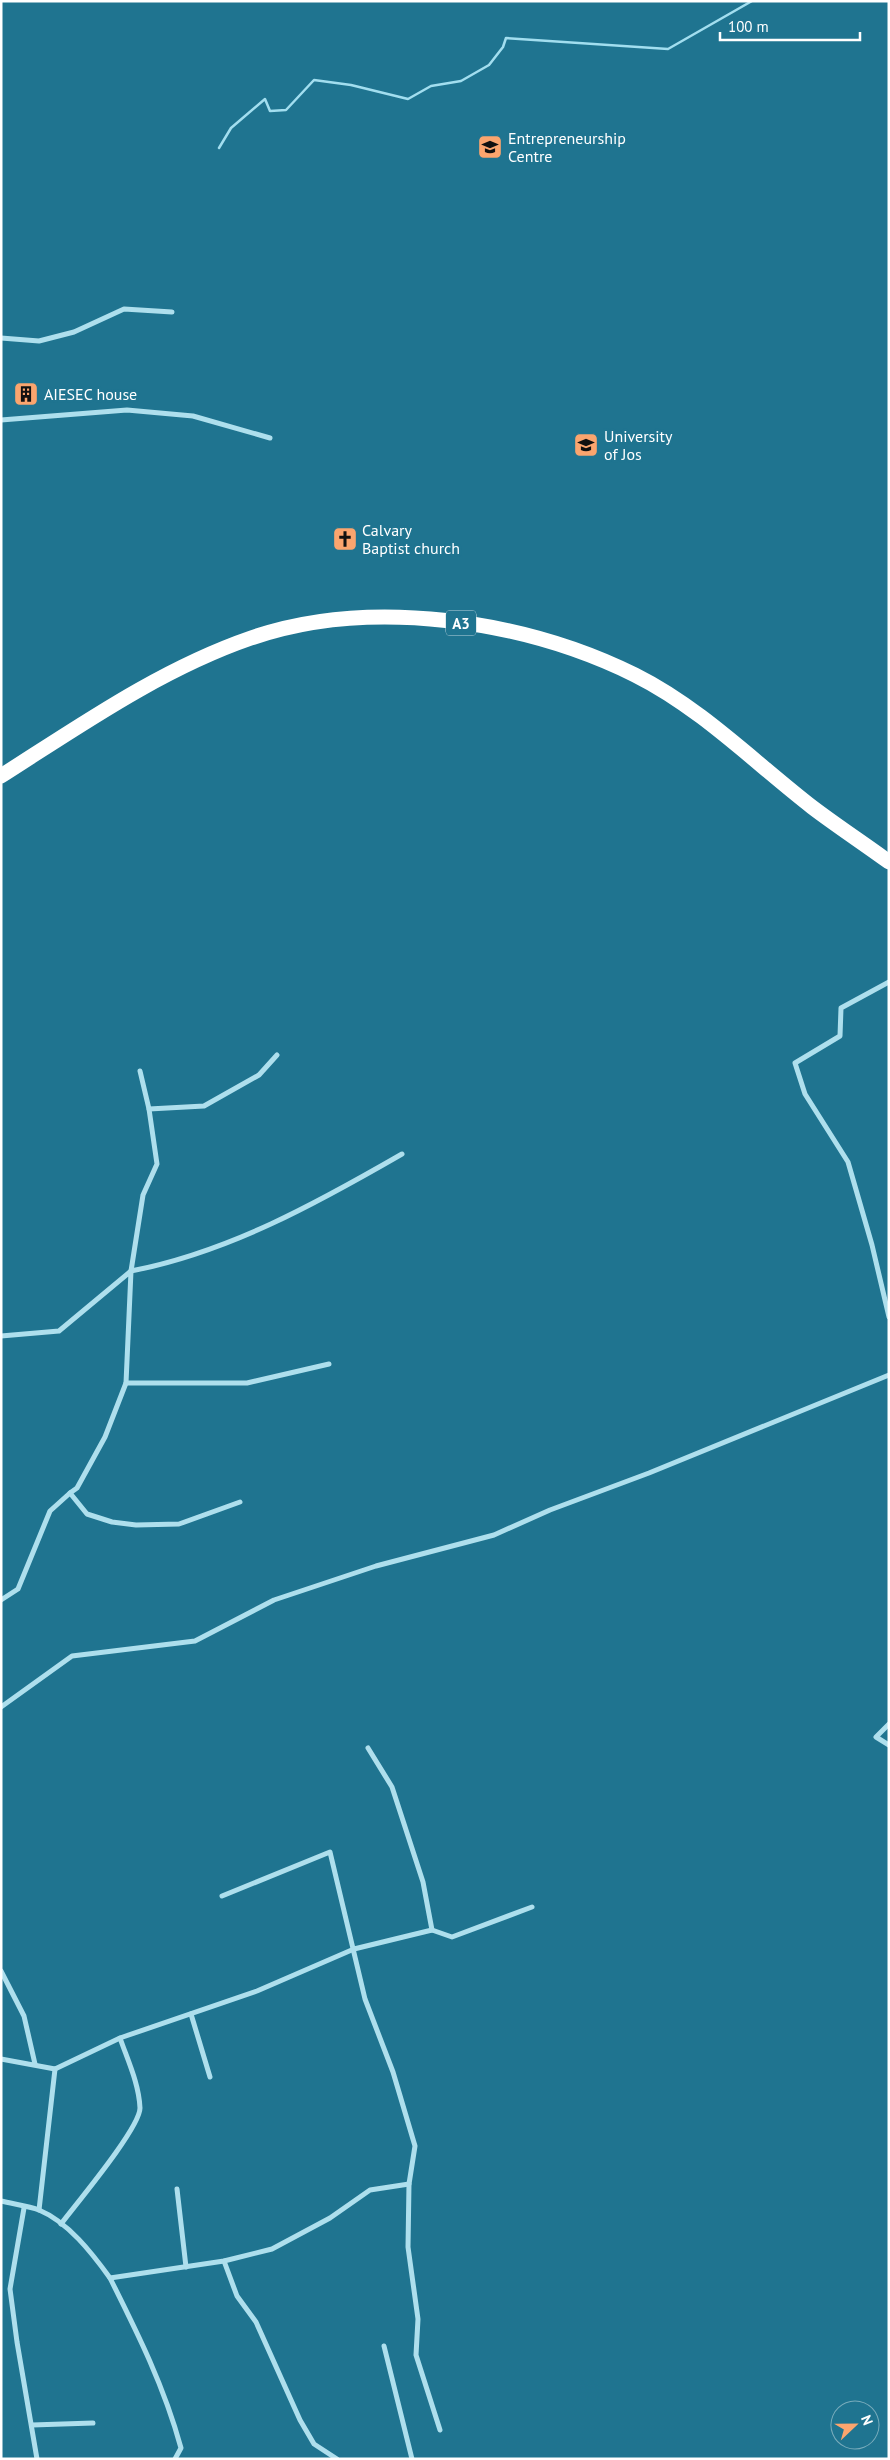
<svg xmlns="http://www.w3.org/2000/svg" width="890" height="2460" font-family="'PT Sans',sans-serif">
<style>
.lines{fill:none;stroke-linecap:round;stroke-linejoin:round}
.stream{stroke:#a2deef;stroke-width:2.5}
.street{stroke:#aedfed;stroke-width:5}
.highway{stroke:#fff;stroke-width:15}
.labels{text-anchor:middle;dominant-baseline:central;stroke-width:5;stroke-linejoin:round;paint-order:stroke}
.shield{fill:#1f7490;stroke:#bcd5de;stroke-width:1}
.shield-label{font-size:15px;font-weight:bold;fill:#fff}
.poi-label{font-size:16px;fill:#fff;stroke:#1f7490;text-anchor:start}
</style>
<rect width="100%" height="100%" fill="#1f7490"/>
<g class="lines">
<!-- stream -->
<path class="stream" d="M219,148L231,128L265,99L270,111L286,110L314,80L351,85L408,99L431,86L461,81L489,65L503,47L506,38L668,49L752,1"/>
<!-- street -->
<g class="street">
<path d="M1,338L39,341L74,332L124,309L172,312"/>
<path d="M1,420L127,410L193,416L270,438"/>
<path d="M889,982L841,1008L840,1036L795,1063L805,1094L848,1162L872,1245L889,1317"/>
<path d="M140,1071L149,1109L157,1164L143,1195L131,1271C229,1252 317,1203 402,1154"/>
<path d="M149,1109L204,1106L259,1075L277,1055"/>
<path d="M1,1336L59,1331L131,1271L126,1383H247L329,1364"/>
<path d="M126,1383L105,1437L77,1488L70,1493L87,1514L112,1522L136,1525L179,1524L240,1502"/>
<path d="M1,1600L18,1589L50,1511L70,1493"/>
<path d="M1,1707L72,1656L195,1641L274,1600L376,1566L494,1535L550,1510L649,1473L889,1375"/>
<path d="M889,1724L876,1737L889,1745"/>
<path d="M368,1748L392,1787L423,1882L432,1930"/>
<path d="M222,1896L330,1852L365,1999L393,2072L415,2146L409,2184L408,2247L418,2319L416,2355L440,2430"/>
<path d="M1,1971L24,2016L35,2064"/>
<path d="M191,2014L210,2077"/>
<path d="M1,2059L55,2069L120,2038L257,1991L354,1949L432,1930L452,1937L532,1907"/>
<path d="M177,2189L186,2267"/>
<path d="M1,2201C13,2204 29,2206 39,2210C68,2222 92,2253 110,2278L224,2261L272,2249L330,2218L370,2190L409,2184"/>
<path d="M24,2208L10,2289L17,2342L37,2459"/>
<path d="M39,2210L55,2069"/>
<path d="M61,2224C76,2204 140,2128 140,2108C139,2084 128,2061 120,2038"/>
<path d="M224,2261L237,2296L256,2322L300,2420L314,2444L337,2459"/>
<path d="M110,2278C138,2334 164,2386 181,2448L175,2459"/>
<path d="M384,2346L412,2459"/>
<path d="M32,2425L93,2423"/>
</g>
<!-- highway -->
<path class="highway" d="M1,776C81,725 161,669 251,638C370,597 524,620 635,675C701,708 754,762 812,807C837,826 863,843 889,862"/>
</g>
<!-- icons -->
<defs>
<symbol id="university-square" viewBox="-11 -11 22 22"><rect x="-9" y="-9" width="18" height="18" rx="4" fill="#fba56e" stroke="#1f7490"/><path d="M0-5L7-2L0 1L-7-2ZM-4 1L0 2.5L4 1V4Q0 6-4 4Z" fill="#111"/></symbol>
<symbol id="building-square" viewBox="-11 -11 22 22"><rect x="-9" y="-9" width="18" height="18" rx="4" fill="#fba56e" stroke="#1f7490"/><path d="M-4-6H4V6H1V3H-1V6H-4ZM-2.5-4.3h1.7v1.8h-1.7ZM.8-4.3h1.7v1.8H.8ZM-2.5-1h1.7V.8h-1.7ZM.8-1h1.7V.8H.8Z" fill="#111"/></symbol>
<symbol id="church-square" viewBox="-11 -11 22 22"><rect x="-9" y="-9" width="18" height="18" rx="4" fill="#fba56e" stroke="#1f7490"/><path d="M-1.2-6h2.4v3.5h3.3v2.4h-3.3V6h-2.4V-.1h-3.3v-2.4h3.3Z" fill="#111"/></symbol>
</defs>
<g fill-rule="evenodd">
<use href="#university-square" x="476" y="133" width="28" height="28"/>
<use href="#building-square" x="12" y="380" width="28" height="28"/>
<use href="#university-square" x="572" y="431" width="28" height="28"/>
<use href="#church-square" x="331" y="525" width="28" height="28"/>
</g>
<g class="labels">
<!-- shield labels -->
<rect class="shield" x="446" y="610.5" width="30" height="25" rx="4"/>
<g class="shield-label">
<text x="461" y="623">A3</text>
</g>
<!-- poi labels -->
<g class="poi-label">
<text x="508" y="138">Entrepreneurship<tspan x="508" dy="18">Centre</tspan></text>
<text x="44" y="394">AIESEC house</text>
<text x="604" y="436">University<tspan x="604" dy="18">of Jos</tspan></text>
<text x="362" y="530">Calvary<tspan x="362" dy="18">Baptist church</tspan></text>
</g>
</g>
<!-- border -->
<rect width="890" height="2460" fill="none" stroke="#ffffff" stroke-width="5"/>
<!-- north arrow -->
<g transform="translate(855 2425) rotate(68)"><circle r="24" fill="#1f7490" stroke="#79acbc"/>
<path d="M0-4L9 19L0 12L-9 19Z" fill="#fba56e"/>
<text y="-8" font-size="14" font-weight="bold" text-anchor="middle" fill="#ffffff">N</text>
</g>
<!-- scale -->
<path d="M720 32v8h140v-8" fill="none" stroke="#ffffff" stroke-width="2.5"/>
<text x="728" y="32" font-size="15" fill="#ffffff" stroke="#1f7490" stroke-width="4" paint-order="stroke">100 m</text>
</svg>
